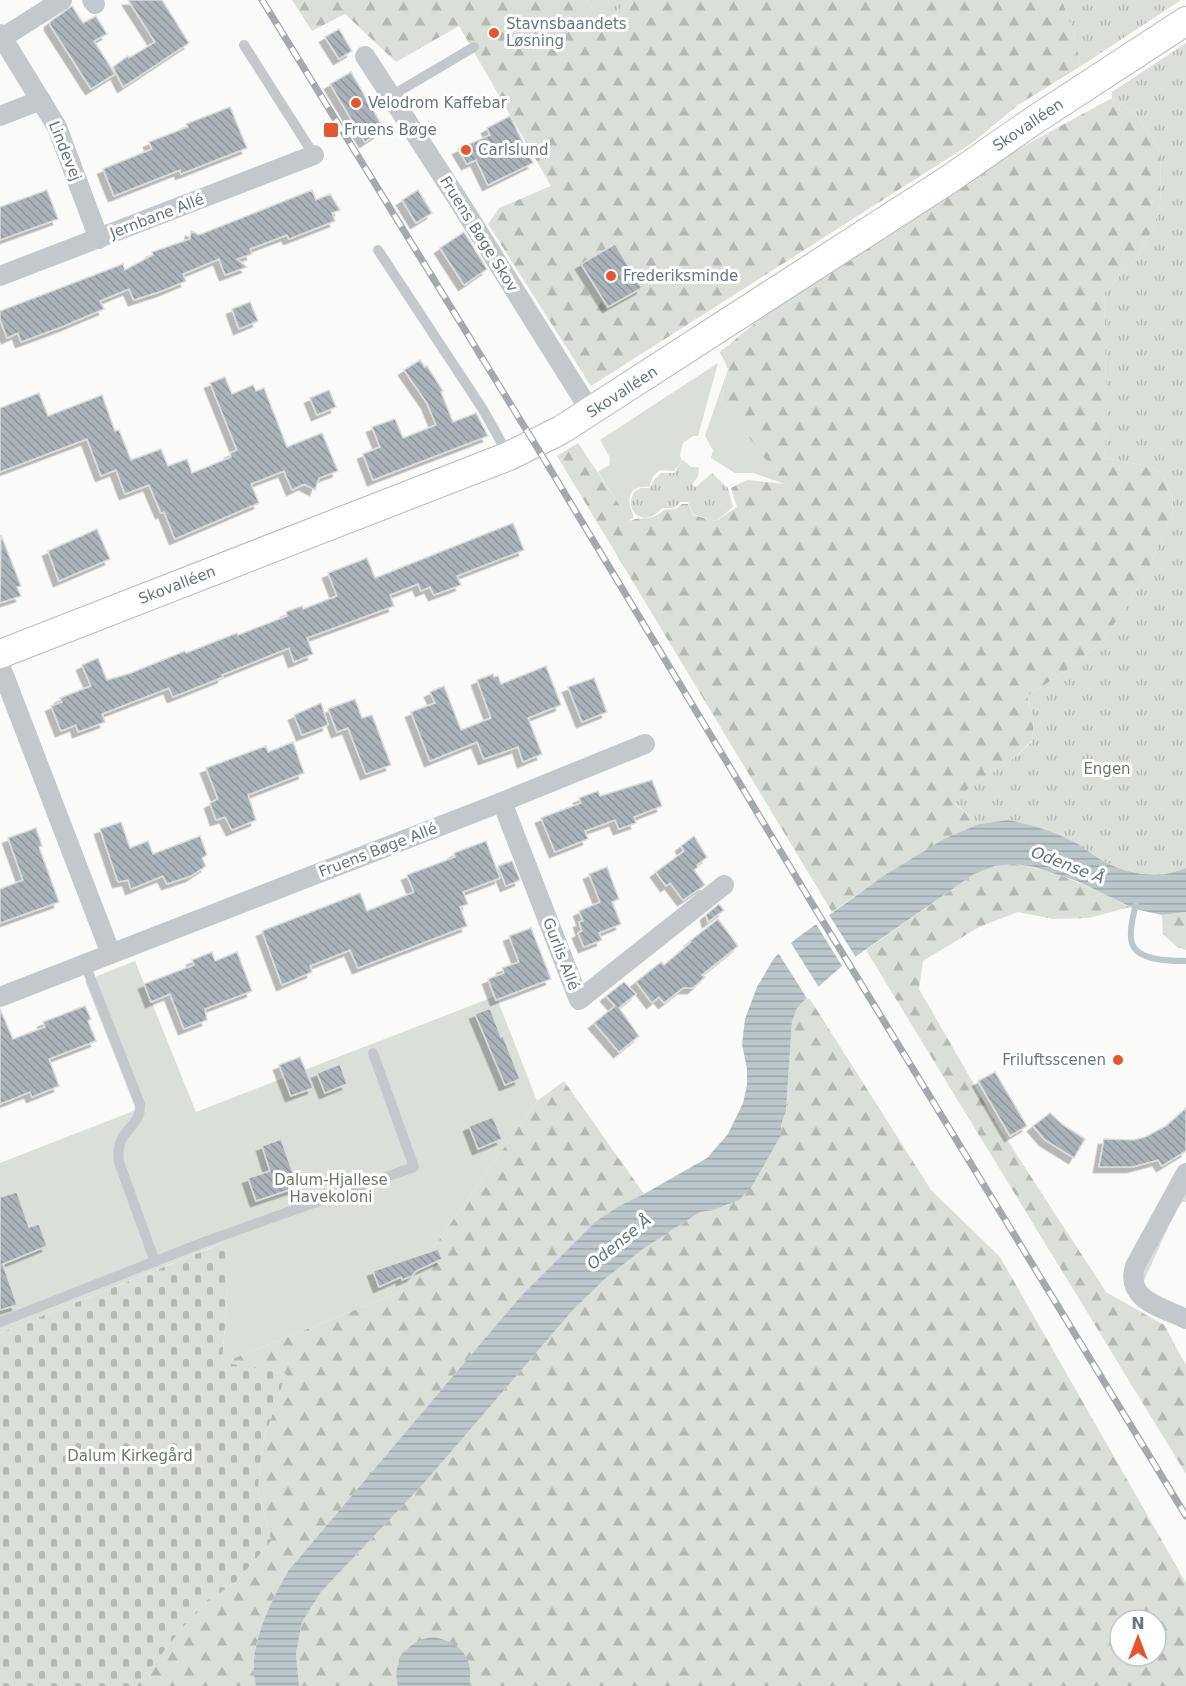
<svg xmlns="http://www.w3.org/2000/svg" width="1186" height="1686" font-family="'DejaVu Sans',sans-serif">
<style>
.green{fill:#dadfd7}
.forest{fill:url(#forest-firs);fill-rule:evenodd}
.cemetery{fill:url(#cemetery-stones)}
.park{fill:url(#park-tufts)}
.water{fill:url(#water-rules)}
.pier{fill:#fafaf8}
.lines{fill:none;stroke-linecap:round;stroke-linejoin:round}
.stream{stroke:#bbc7cb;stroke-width:6}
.building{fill:url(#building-back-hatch);stroke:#dcdcda;stroke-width:1.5;filter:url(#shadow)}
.secondary-casing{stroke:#b3babf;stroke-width:30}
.lane{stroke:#c3c8cc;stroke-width:10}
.street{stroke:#c3c8cc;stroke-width:20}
.secondary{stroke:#fff;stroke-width:28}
.rail-casing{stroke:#a2aab0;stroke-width:7}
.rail{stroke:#fff;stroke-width:4.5;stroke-dasharray:14;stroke-linecap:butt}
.poi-dot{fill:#e4572e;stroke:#fff;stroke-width:2}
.labels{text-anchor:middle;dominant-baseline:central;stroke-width:6;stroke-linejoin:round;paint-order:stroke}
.poi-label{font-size:15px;fill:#657683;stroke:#fff;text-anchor:start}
.street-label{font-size:15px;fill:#657683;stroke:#fff}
.park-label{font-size:15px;fill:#687a64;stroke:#fff}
.water-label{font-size:16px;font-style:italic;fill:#60757c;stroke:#fff}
</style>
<defs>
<pattern id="forest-firs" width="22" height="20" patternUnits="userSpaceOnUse" patternTransform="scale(1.5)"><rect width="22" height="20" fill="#dadfd7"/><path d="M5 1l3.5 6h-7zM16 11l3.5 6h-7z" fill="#b4b9b4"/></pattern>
<pattern id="cemetery-stones" width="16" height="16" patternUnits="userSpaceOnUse" patternTransform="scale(1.5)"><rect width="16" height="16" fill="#dadfd7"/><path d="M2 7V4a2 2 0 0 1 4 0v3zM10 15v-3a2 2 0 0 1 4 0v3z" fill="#b4b9b4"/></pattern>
<pattern id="park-tufts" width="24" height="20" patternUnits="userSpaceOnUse" patternTransform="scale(1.5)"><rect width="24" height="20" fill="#dadfd7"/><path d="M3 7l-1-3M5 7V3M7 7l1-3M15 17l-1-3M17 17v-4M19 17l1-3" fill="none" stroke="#b4b9b4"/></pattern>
<pattern id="water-rules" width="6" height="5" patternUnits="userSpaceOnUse" patternTransform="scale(1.5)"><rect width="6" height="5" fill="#bbc7cb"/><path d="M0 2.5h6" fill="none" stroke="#9ca6aa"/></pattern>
<pattern id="building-back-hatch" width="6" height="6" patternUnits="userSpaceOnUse" patternTransform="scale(1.5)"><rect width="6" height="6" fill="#aab3b9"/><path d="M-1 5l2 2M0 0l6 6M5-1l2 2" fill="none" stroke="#8e969c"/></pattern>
<filter id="shadow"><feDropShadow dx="-5.5" dy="5.5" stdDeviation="0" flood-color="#0004"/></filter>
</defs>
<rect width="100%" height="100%" fill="#fafaf8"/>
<!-- green -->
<g class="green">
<path d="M718,363L698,436H693L683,443L680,455L682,461L674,471L660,470L653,476L649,487C627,485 626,500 634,517L629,520L598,472L609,465L610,458L600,440Z"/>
<path d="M728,369L721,400L785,484L753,473H735L711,458L713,450L705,436Z"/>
<path d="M135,961L196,1112L496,996L537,1101L403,1291L222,1363L228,1288L225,1242L0,1333V1163L136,1110L85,981Z"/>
<path d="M1186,1179V1202H1180L1141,1287L1186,1309V1315C1174,1309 1141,1298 1138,1284C1137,1280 1138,1275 1139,1270Z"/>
</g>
<!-- forest -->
<g class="forest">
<path d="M292,0H586L603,22L631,0H1062L1073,31L1081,66L1018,105L972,143L591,386L488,224L499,208L551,186L459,26L396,62L345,14L312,31Z"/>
<path d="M1112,98L1136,115L1161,152L1160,205L1153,229L1135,259L1105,292C1104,347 1108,403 1105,458L1147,466L1161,472L1173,497L1172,514L1148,571L1122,614L1097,646L1062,674L1027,696L1034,720L1032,741L1005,765L974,783L954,803L979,824C926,847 879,879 832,912L557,456L578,443L630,521C644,515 650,523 664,510L676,509L682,504H688L693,515L716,521L737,507L731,488L747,480L784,484L721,400L728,369L720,352L772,309L996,161Z"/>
<path d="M1014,864C1056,870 1092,888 1130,907L1089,918L1053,919L1018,912L979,927L923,961L919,989L998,1126L1106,1292L1164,1325L1186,1365V1474L866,950L974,874L995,866Z"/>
<path d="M1186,912V950L1177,947L1163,934L1162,915Z"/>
<path d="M808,996L931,1190L1000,1257L1186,1583V1686H299L296,1654L302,1622L321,1592L425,1482L573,1310L606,1278L643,1249L700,1212L728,1205L781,1135V1125L786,1111L792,1021L797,1008ZM1120,1620H1156V1656H1120Z"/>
<path d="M564,1081L644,1194L619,1206L595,1222L520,1297L288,1571C270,1603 246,1650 256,1686H136L184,1626L209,1600L236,1582L271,1541L258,1488L262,1445L286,1374L222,1363L403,1291L537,1101Z"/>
</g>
<!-- cemetery -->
<path class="cemetery" d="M226,1242L228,1288L222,1362L286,1374L262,1445L258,1488L271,1541L236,1582L209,1600L184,1626L136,1686H0V1333Z"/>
<!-- park -->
<g class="park">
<path d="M586,0H631L603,22Z"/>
<path d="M1062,0H1181L1081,66L1073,31Z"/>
<path d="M1186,43V868L1173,874L1147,876L1125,870L1105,862L1077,844L1008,820L979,824L954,802L974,783L1005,765L1032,742L1034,720L1027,696L1062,674L1097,646L1122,614L1148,571L1172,514L1173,497L1161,472L1147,466L1105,458C1108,403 1104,347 1105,292L1135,259L1153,229L1160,205L1161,152L1136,115L1112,98V92Z"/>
<path d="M683,460L691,467H699L698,476L692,485L696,487L712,473L728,488L733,507L716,521L693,514L688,502H681L674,508H662C646,528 623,514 634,492L641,488H650L653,481L661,473H674Z"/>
</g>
<!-- water -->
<g class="water">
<path d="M1008,820C1032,825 1056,832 1078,844C1087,850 1096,857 1105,862C1131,875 1159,880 1186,868V912L1162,915L1135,909L1077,881L1034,867L1014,864L995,866L974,874L842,966L808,996L797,1008L792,1021L786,1111L781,1125V1135L752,1186L739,1200L713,1210L700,1212L643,1249L606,1278L573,1310L425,1482L321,1592L302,1622L296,1654L299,1686H256C246,1650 270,1603 288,1571L520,1297L595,1222L619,1206L644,1194L707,1158L728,1134L743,1103L747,1085V1069L742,1044L745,1019L757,987L774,958L797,938L885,875L944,839L979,824Z"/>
<path d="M434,1637C461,1643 474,1657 469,1686H398C391,1661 409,1639 434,1637Z"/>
</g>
<!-- pier -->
<g class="pier">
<path d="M829,915L857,959L844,969L816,924Z"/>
<path d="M789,940L820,989L808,1000L777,951Z"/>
</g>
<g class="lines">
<!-- stream -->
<path class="stream" d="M1136,903C1134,914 1130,925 1131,937C1131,961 1168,961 1186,961"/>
</g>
<!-- building -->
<g class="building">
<path d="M128,0H162L189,43L123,87L113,67L128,56L129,58L155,42Z"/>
<path d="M72,6L83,23L96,16L107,34L94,41L115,74L91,89L50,25V22Z"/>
<path d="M339,29L352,51L339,59L325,37Z"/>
<path d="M351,72L384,129L365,142L330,84Z"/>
<path d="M230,107L247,148L181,174L180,170L114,196L103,169L152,149L149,142L188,127L186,124Z"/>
<path d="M510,116L533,163L488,185L476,160L467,164L458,149L490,135L487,128Z"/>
<path d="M47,190L58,219L0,240V207Z"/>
<path d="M312,190L316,200L330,194L340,210L332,213L335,221L289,239L287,235L250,249L252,254L237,259L247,267L225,275L219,259L183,274L186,281L162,291L134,300L129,289L100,301L104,309L64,326L21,342L18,333L7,338L0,319V311L123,264L125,270L153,255L152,252L190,239L191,231L199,235Z"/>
<path d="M418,190L432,213L416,223L402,200Z"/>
<path d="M464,232L487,269L464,285L440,248Z"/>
<path d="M615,244L642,288L608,307L581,264Z"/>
<path d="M250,302L258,321L239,329L232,309Z"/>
<path d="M420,360L425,367L427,366L443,391L441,392L453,422L476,413L488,436L373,480L363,454L380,447L372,427L395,419L403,438L436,425L427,403L404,370Z"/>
<path d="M225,377L232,394L253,385L256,391L264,388L287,447L322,433L338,471L319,478L315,490L304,484L292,490L284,471L251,484L259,503L175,539L164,512L161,513L149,485L125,494L116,470L101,476L87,439L0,472V408L39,393L48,416L102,395L115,431L119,430L131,460L161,449L168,466L187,459L192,473L231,457L230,453L237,450L210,383Z"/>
<path d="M329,390L336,407L317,415L310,398Z"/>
<path d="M513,523L524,550L457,576L461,585L434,595L430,587L421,591L418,584L390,595L394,606L307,638L313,654L294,662L289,648L222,675L223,677L173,697L169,688L102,714L105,722L78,732L76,725L61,731L51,706L62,702L60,698L91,686L82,665L98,658L107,680L131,673L185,651L186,653L237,633L238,635L287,616L286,612L302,606L303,609L337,596L328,573L367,558L375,578Z"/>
<path d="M97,529L110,559L59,581L48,551Z"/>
<path d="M1,535L21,586L17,587L21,596L0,603Z"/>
<path d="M546,666L561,705L528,718L542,754L523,762L518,747L484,759L477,742L430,761L411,712L435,703L430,692L444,686L461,730L491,718L477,680L493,674L494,677L498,676L501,684Z"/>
<path d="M594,678L607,712L582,722L568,687Z"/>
<path d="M355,699L362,718L372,715L391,765L366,774L348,728L337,732L328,709Z"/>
<path d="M321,703L328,725L302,735L294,715Z"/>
<path d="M293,742L304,773L248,795L256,820L232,830L225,817L216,820L210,803L218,799L206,768L266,746L268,752Z"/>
<path d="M652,780L662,806L634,817L636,823L619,829L615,820L585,831L588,839L555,852L541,818L581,803L579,798L598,791L600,796Z"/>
<path d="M121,822L130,848L148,841L153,854L200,836L207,855L202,858L206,866L191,876L167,884L163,876L131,889L128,880L118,882L100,829Z"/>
<path d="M36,828L42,846L39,847L59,902L0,923V889L23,880L8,838Z"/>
<path d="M694,836L707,857L697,865L698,867L694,870L705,885L683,900L670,883L666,886L656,872L684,851L681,846Z"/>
<path d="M486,841L500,878L463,892L468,904L460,907L467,926L358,968L350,950L310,966L312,972L282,985L262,931L360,893L367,911L414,892L407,875L455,857L454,853Z"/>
<path d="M512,861L520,880L506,886L498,866Z"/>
<path d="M607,867L619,899L612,902L621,924L599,933L602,940L584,947L578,933L582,931L579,922L583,921L579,911L600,902L589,874Z"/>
<path d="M719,904L724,910L708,922L706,915Z"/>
<path d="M718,919L738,946L702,975L705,977L693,988H683L664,1003L659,997L652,1003L636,982L661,962L664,965L691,942L690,941Z"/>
<path d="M531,928L551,979L496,1000L488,979L504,973L502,968L519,962L509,936Z"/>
<path d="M212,952L215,961L237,952L252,991L205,1009L207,1020L184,1029L170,994L151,1002L144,984L194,965L192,960Z"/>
<path d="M624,982L636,994L619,1008L639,1036L619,1052L594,1023L615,1006L606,996Z"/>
<path d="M85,1006L91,1019L88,1021L96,1041L49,1059L59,1086L32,1097L30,1092L0,1104V1009L13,1039L45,1027L43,1022Z"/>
<path d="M490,1008L501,1037L503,1036L520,1079L505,1085L475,1014Z"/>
<path d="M300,1057L313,1088L291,1096L279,1065Z"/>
<path d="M340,1064L347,1084L325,1093L317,1073Z"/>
<path d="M995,1072L1027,1126L1010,1136L978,1081Z"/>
<path d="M1186,1108V1151L1162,1166L1158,1160L1132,1167H1099L1104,1139L1133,1140L1145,1137L1166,1126Z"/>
<path d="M1050,1113L1063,1125L1085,1139L1074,1158L1045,1140L1033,1126Z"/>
<path d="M493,1117L502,1139L478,1149L469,1126Z"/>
<path d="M281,1139L298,1187L256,1201L248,1178L270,1171L262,1146Z"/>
<path d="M17,1192L29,1227L39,1224L47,1246L3,1264L17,1305L0,1310V1197Z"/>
<path d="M438,1249L442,1259L416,1271L412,1276L402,1280L401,1277L379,1287L373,1271Z"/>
</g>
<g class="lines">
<defs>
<path id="secondary" d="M0,654L509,456L561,430L948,180L1033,121L1186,21"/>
</defs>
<!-- secondary casing -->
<use href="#secondary" class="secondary-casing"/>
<!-- lane -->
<g class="lane">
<path d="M244,45L314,155"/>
<path d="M391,96L474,47"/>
<path d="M378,250L482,408L509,456"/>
<path d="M85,964L140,1104C142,1129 114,1128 119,1162L155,1262"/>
<path d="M0,1322L207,1241L414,1167L373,1053"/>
</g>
<!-- street -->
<g class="street">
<path d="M92,0L95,4"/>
<path d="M0,34L57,127L99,239"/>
<path d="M2,38L62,0"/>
<path d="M365,56L460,203L591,412"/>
<path d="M0,116L41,100"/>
<path d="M0,276L314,155"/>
<path d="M0,665L111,954"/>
<path d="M502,802L579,1000L724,885"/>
<path d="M0,997L502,802L645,744"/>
<path d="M1186,1173L1135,1266C1125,1300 1161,1307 1186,1319"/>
</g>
<!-- secondary -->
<use href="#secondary" class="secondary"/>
<defs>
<path id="rail" d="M262,0L535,444L816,910L1186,1516"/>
</defs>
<!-- rail casing -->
<use href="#rail" class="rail-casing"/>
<!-- rail -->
<use href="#rail" class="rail"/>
</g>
<!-- markers -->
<g class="poi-dot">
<circle cx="494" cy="33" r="6"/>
<circle cx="356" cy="103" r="6"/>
<rect x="323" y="122" width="16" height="16" rx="3"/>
<circle cx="466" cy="150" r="6"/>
<circle cx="611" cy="276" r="6"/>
<circle cx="1118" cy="1060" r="6"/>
</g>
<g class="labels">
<!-- poi labels -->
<g class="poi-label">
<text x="506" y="24">Stavnsbaandets<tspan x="506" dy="17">Løsning</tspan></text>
<text x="368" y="103">Velodrom Kaffebar</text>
<text x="344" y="130">Fruens Bøge</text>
<text x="478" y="150">Carlslund</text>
<text x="623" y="276">Frederiksminde</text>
<text x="1106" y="1060" text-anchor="end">Friluftsscenen</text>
</g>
<!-- street labels -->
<g class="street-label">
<text transform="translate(1028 125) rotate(-34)">Skovalléen</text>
<text transform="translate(65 151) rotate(68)">Lindevej</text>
<text transform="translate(157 216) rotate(-21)">Jernbane Allé</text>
<text transform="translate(479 234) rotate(58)">Fruens Bøge Skov</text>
<text transform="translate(622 392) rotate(-33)">Skovalléen</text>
<text transform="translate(177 585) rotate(-21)">Skovalléen</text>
<text transform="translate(378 850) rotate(-21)">Fruens Bøge Allé</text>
<text transform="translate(561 954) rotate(69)">Gurlis Allé</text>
</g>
<!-- park labels -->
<g class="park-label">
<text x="1107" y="769">Engen</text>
<text x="331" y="1180">Dalum-Hjallese<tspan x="331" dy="17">Havekoloni</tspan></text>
<text x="130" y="1456">Dalum Kirkegård</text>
</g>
<!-- water labels -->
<g class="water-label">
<text transform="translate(1068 865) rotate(21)">Odense Å</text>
<text transform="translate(619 1242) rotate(-39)">Odense Å</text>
</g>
</g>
<!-- north arrow -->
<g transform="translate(1138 1638)"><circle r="28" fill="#ffffff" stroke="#c1c8cd" stroke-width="1.5"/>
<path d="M0-4.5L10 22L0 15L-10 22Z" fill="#e4572e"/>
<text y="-9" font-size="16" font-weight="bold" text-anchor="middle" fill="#657683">N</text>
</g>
</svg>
